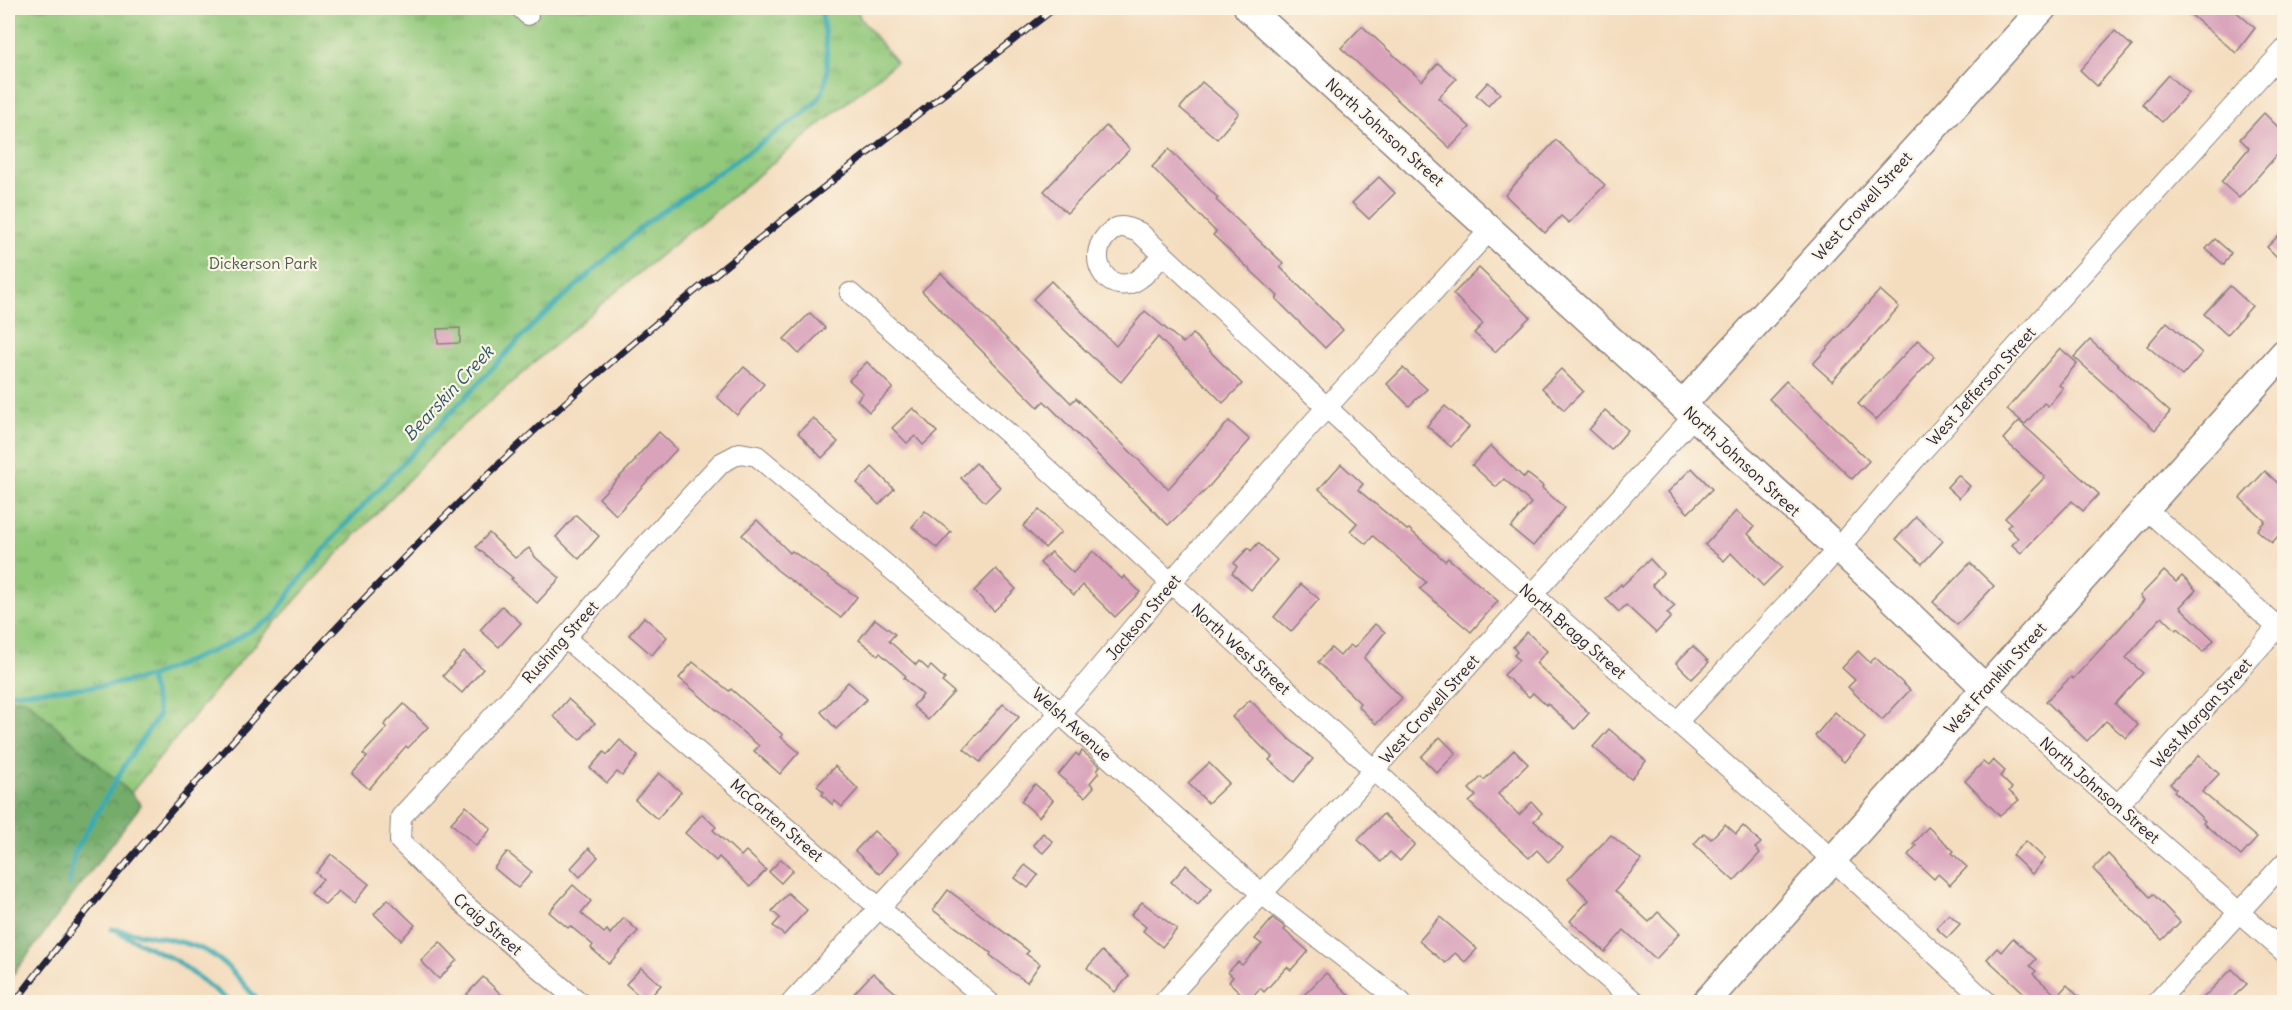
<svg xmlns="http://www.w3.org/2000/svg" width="2292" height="1010" font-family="Delius,sans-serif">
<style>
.forest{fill:url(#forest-crowns);stroke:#4b6752;stroke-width:1.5}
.park{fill:url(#park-tufts);stroke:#5a755a;stroke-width:1.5}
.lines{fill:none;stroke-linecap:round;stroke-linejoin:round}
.stream{stroke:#39abb2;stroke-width:5}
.building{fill:#d9a3bb}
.street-casing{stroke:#8b807d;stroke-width:22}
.secondary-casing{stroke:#8b807d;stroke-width:30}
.street{stroke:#fff;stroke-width:20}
.secondary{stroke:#fff;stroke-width:27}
.rail-casing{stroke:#22223b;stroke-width:7}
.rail{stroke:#fcf5e5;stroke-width:4.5;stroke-dasharray:14;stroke-linecap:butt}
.labels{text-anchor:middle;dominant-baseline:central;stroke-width:4.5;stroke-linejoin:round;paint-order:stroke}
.street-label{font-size:16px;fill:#22223b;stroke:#fcf5e5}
.park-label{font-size:16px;fill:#495c51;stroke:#fcf5e5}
.water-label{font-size:18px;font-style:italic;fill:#2b596b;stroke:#fcf5e5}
</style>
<defs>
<pattern id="forest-crowns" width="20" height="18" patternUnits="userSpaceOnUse" patternTransform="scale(1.5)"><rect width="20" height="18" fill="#74ac6a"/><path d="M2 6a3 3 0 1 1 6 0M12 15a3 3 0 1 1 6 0" fill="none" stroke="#5f8c58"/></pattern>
<pattern id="park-tufts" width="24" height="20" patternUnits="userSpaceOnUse" patternTransform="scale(1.5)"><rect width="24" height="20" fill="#91c87a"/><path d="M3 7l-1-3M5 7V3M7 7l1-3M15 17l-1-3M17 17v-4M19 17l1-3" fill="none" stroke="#76a265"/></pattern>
</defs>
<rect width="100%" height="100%" fill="#fcf5e5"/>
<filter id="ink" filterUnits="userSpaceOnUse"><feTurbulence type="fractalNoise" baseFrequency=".0167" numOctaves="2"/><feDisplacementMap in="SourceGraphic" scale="12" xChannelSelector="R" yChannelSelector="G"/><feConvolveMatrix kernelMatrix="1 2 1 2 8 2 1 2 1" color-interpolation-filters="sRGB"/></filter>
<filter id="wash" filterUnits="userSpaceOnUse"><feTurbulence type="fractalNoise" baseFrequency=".008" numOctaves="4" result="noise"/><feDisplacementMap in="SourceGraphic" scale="24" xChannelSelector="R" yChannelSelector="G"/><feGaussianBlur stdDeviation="1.35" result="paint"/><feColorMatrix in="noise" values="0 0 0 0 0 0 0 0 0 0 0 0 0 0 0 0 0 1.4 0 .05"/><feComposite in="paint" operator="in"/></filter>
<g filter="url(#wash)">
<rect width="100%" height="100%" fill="#f4ddbf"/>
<!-- forest -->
<path class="forest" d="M25,699L131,793L141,805L8,981V700Z"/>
<!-- park -->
<path class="park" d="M8,8H857L860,18L896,62L607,299L450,436L330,562L224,679L131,793L25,699L8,700Z"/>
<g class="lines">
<!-- stream -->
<g class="stream">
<path d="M8,693L103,686L149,677L224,646L272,619L297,583L342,528L533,325L646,223L801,115C807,110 815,104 819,98C834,77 824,31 821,8"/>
<path d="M69,885L74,853L126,763L159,715L149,677"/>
<path d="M112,929C138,934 194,940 214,956C232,968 245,986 259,1002"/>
<path d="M120,933L177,961L230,1002"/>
</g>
</g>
<g id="blocks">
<!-- building -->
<g class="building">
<path d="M2183,8H2232L2255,28L2236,53Z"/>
<path d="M1362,26L1422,81L1438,63L1456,79L1438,98L1470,127L1450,148L1341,48Z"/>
<path d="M2115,31L2132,46L2097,86L2080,70Z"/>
<path d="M2168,75L2188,93L2162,122L2142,104Z"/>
<path d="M1202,82L1239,113L1217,139L1180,108Z"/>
<path d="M1488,82L1500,93L1488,106L1476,95Z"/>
<path d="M2264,113L2284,133V147L2239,198L2221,182L2249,148L2240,139Z"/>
<path d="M1106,126L1130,149L1067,213L1044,191Z"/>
<path d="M1556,140L1605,185L1569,223L1561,216L1545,233L1505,195Z"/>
<path d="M1169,149L1218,198L1216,200L1284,264L1280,267L1343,330L1325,348L1276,299L1278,296L1213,235L1216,232L1152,167Z"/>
<path d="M1379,177L1395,193L1369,219L1352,203Z"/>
<path d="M2284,230V264L2267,247Z"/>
<path d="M2215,239L2231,253L2224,265L2206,249Z"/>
<path d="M1479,268L1530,317L1495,352L1474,333L1483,324L1453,294Z"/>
<path d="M941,273L1071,403L1076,398L1168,489L1229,421L1250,440L1205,491L1168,525L1044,401L1038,407L922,291Z"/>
<path d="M1051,281L1116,346L1145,311L1183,343L1193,334L1242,384L1223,403L1158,337L1121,382L1091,356L1033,299Z"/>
<path d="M2230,286L2252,306L2227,335L2204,314Z"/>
<path d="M1880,290L1899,307L1832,381L1813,364Z"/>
<path d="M810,313L825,328L799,354L784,339Z"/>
<path d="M2167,322L2202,353L2182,376L2147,346Z"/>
<path d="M460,328V343L438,344L437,329Z"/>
<path d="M1918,340L1935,356L1876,420L1858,404Z"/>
<path d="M2090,340L2170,412L2155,430L2074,357Z"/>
<path d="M2060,348L2077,363L2059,385L2063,388L2048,406L2044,403L2025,424L2007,409Z"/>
<path d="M867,362L893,388L869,412L857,400L863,393L849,380Z"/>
<path d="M744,367L764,384L737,415L717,397Z"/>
<path d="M1403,368L1427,389L1409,406L1387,384Z"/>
<path d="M1561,369L1583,391L1564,410L1542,388Z"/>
<path d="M1786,381L1869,461L1852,479L1769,399Z"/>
<path d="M1445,406L1469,427L1451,447L1427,426Z"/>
<path d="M913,408L937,432L923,445L915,436L907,443L892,428Z"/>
<path d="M1605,410L1628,430L1611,450L1589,430Z"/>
<path d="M813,418L838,442L822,458L798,433Z"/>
<path d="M2019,421L2099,494L2083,511L2072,501L2021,553L2012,545L2018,538L2007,527L2011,524L2005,518L2045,477L2003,439Z"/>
<path d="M659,432L677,449L616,515L599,498L636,460L635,459Z"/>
<path d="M1491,446L1524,478L1527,474L1529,475L1543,486L1542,488L1565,508L1533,546L1511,528L1531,503L1504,479L1496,487L1472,465Z"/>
<path d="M976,463L1000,487L985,502L961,478Z"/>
<path d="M1341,464L1363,484L1358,490L1407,530L1409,529L1445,561L1448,558L1498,601L1471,632L1420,589L1426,582L1373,536L1366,544L1350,531L1357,523L1319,489Z"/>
<path d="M872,467L894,489L879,505L857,483Z"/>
<path d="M1692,468L1712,489L1688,513L1668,492Z"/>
<path d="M2265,471L2284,489V529L2272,543L2257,530L2265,521L2240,498Z"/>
<path d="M1958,475L1970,486L1959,498L1947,487Z"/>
<path d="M1039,510L1061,532L1045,548L1023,526Z"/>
<path d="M925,511L951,532L937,548L912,527Z"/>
<path d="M1736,511L1754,527L1748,534L1782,567L1763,586L1731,553L1724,561L1705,545Z"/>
<path d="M576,515L599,536L579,559L556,537Z"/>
<path d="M1916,517L1943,541L1922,564L1896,539Z"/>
<path d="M757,520L790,553L792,551L857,597L841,618L777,570L742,535Z"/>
<path d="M489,533L515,558L529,548L536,558L560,578L537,603L511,579L513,578L476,547Z"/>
<path d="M1258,543L1277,560L1251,590L1232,573L1237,567L1234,563L1248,548L1251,551Z"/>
<path d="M1093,551L1122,579L1124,576L1140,592L1115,617L1083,585L1074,595L1040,563L1051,552L1073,573Z"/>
<path d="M1650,559L1663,573L1652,585L1675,606L1667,613L1671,617L1656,633L1626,605L1619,612L1606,599L1621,584L1622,586Z"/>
<path d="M1970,563L1994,586L1957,625L1933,602Z"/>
<path d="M996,569L1016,589L994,611L974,591Z"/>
<path d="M2164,571L2176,582L2182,576L2196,590L2180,607L2214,640L2203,652L2178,628L2176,630L2162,616L2126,658L2143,673L2115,704L2138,725L2126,738L2106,721L2087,741L2046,701L2071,677L2073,679L2119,629L2144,600L2140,596Z"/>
<path d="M1301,584L1319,599L1291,632L1274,617Z"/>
<path d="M502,606L521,623L499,647L480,630Z"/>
<path d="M644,617L667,637L652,655L629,635Z"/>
<path d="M875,619L895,634L889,641L916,665L919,661L928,669L931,666L945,679L942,682L954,692L928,720L913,706L923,695L904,678L906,676L880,653L878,655L859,640Z"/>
<path d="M1375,624L1385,632L1364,658L1402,698L1376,724L1358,706L1360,703L1318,662L1331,648L1340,656L1350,645L1354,648Z"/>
<path d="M1527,632L1547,651L1536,663L1589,713L1575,729L1547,703L1546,705L1533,693L1529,697L1504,675L1519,660L1514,655L1517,652L1513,647Z"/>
<path d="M1693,646L1709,662L1692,679L1676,663Z"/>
<path d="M1858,651L1870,663L1875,657L1910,690L1882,720L1848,687L1855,680L1842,668Z"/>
<path d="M464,652L483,669L462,693L443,676Z"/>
<path d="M693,662L729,691L731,689L783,735L781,737L799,752L780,774L754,751L759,746L679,678Z"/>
<path d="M848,682L867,699L836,729L821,712Z"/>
<path d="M568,699L595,723L580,740L553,716Z"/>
<path d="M1250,700L1288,738L1313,759L1294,782L1269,760L1272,757L1232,717Z"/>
<path d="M404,704L428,727L408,748L406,746L369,789L352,774L367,757L363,754L387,728L384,725Z"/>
<path d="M1003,704L1019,717L980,762L964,749Z"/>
<path d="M1835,712L1865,738L1844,762L1815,736Z"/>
<path d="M1609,729L1646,761L1631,779L1593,747Z"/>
<path d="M1440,737L1456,753L1437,773L1421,757Z"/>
<path d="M620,740L638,756L622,776L617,772L607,783L590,768L604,752L607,755Z"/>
<path d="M1514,750L1528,764L1498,794L1519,815L1532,802L1542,813L1534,821L1563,848L1548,862L1537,850L1529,858L1469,802L1476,796L1469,789L1481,777L1484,780Z"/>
<path d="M1082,751L1100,766L1097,770L1099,772L1090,783L1094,787L1085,797L1058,775L1076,753L1079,756Z"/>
<path d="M2199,755L2219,774L2202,792L2257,838L2241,856L2203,823L2205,821L2174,791L2176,789L2170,784Z"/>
<path d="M1993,760L2005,771L2000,776L2012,788L2009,791L2019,800L2000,816L1965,781L1983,762L1988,766Z"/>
<path d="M1209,763L1229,783L1208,803L1188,783Z"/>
<path d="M835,766L858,789L842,807L835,801L833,805L822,795L824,792L817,786Z"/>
<path d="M659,773L681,792L657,819L635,800Z"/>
<path d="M1035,784L1053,800L1039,817L1021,801Z"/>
<path d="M466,806L491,829L476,846L451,823Z"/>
<path d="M702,814L716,827L713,830L741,856L746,851L766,870L750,887L719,857L716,861L685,833Z"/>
<path d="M1383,814L1415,844L1400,861L1390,852L1381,862L1358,840Z"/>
<path d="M1725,824L1736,834L1743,826L1761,843L1755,848L1760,853L1734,881L1694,844L1704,833L1711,839Z"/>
<path d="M1928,827L1954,851L1952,853L1967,867L1950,885L1938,874L1934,879L1908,855L1916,846L1913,844Z"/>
<path d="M874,831L898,853L880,874L855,851Z"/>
<path d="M1043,833L1053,842L1043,853L1033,845Z"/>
<path d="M1611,835L1641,860L1615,891L1649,922L1658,912L1680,933L1656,959L1624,930L1605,952L1570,921L1589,900L1568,879Z"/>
<path d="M2026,841L2045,859L2032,874L2012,855Z"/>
<path d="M589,848L598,857L580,877L571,868Z"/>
<path d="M507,852L532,872L518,888L494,868Z"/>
<path d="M331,854L369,884L354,903L339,891L325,905L311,892L323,879L316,873Z"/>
<path d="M2108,854L2150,897L2153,894L2180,922L2162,940L2093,869Z"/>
<path d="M781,859L793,870L781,883L769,872Z"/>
<path d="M1025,865L1038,875L1028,888L1015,878Z"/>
<path d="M1186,865L1212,888L1198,905L1171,882Z"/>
<path d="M573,885L591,901L581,913L604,933L607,930L610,934L624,918L638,931L609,964L591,948L593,945L570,926L568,928L549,912Z"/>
<path d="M948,890L1029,951L1026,954L1040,964L1027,982L1012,972L990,955L991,953L933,910Z"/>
<path d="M788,893L807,910L784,935L773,926L780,918L772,911Z"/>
<path d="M388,899L415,925L401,940L374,914Z"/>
<path d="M1142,902L1177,929L1162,947L1143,931L1146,927L1131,915Z"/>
<path d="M1949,914L1960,924L1947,938L1936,928Z"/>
<path d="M1440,917L1477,949L1465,962L1455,953L1445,963L1419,941Z"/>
<path d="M1273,918L1286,928L1284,930L1308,951L1291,970L1287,967L1264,992L1260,988L1249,1001L1229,982L1233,977L1228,972L1238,962L1242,965L1262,944L1255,939Z"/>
<path d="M2013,938L2036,959L2030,966L2036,971L2033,974L2057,996L2067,985L2084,1002H2034L1987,959L1997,948L2001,952Z"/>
<path d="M440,942L457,960L439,979L421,961Z"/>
<path d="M1102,951L1129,976L1115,992L1087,968Z"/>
<path d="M641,968L661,985L646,1002L626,984Z"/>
<path d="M2232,969L2247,984L2228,1002H2199Z"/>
<path d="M873,973L906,1002H846Z"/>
<path d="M1326,973L1356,1002H1297Z"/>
<path d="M483,977L509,1002H475L467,994Z"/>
</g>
</g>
</g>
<g filter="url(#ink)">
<use href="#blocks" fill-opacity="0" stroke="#8b807d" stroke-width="1.5"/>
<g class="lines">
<defs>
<g id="street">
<path d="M521,8L528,15"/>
<path d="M1163,254C1156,262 1149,272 1140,278C1111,300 1084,261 1106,236C1111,231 1115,227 1122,227C1127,227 1134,231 1139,232L1428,502L1833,860L1987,1002"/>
<path d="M850,293L1019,443L1461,850L1635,1002"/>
<path d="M2146,509L2284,633"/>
<path d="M565,638L989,1002"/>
<path d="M1986,689L2284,952"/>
<path d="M1677,722L1838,549L1915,459L2284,50"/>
<path d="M2117,806L2284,620"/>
<path d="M579,1002L459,900L400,841L401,817L565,638L645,546L721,463L740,453L757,456L1048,701L1059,713L1262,894L1401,1002"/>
<path d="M792,1002L1080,691L1184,567L1327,407L1491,229"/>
<path d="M1164,1002L1694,416"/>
<path d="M2157,1002L2284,863"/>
</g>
<g id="secondary">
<path d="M1248,8L1694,416L1890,596L1986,689"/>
<path d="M1682,405L2043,8"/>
<path d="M1706,1002L2284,353"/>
</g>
</defs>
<!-- street casing -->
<use href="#street" class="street-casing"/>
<!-- secondary casing -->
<use href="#secondary" class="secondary-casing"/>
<!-- street -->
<use href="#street" class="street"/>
<!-- secondary -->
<use href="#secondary" class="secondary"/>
<defs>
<path id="rail" d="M15,1002C94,898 179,800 267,703C368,592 473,484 585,385C735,252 897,131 1055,8"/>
</defs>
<!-- rail casing -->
<use href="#rail" class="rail-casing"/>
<!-- rail -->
<use href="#rail" class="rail"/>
</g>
</g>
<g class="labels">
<!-- street labels -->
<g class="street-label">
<text transform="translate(1385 132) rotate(42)">North Johnson Street</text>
<text transform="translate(1862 206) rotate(-48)">West Crowell Street</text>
<text transform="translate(1981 386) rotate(-48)">West Jefferson Street</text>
<text transform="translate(1742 461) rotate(43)">North Johnson Street</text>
<text transform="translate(1143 617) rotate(-50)">Jackson Street</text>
<text transform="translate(1573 631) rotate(41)">North Bragg Street</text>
<text transform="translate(560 642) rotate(-48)">Rushing Street</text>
<text transform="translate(1241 649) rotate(42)">North West Street</text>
<text transform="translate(1995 678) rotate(-48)">West Franklin Street</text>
<text transform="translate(1429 709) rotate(-48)">West Crowell Street</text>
<text transform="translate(2201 713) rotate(-48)">West Morgan Street</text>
<text transform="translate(1072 724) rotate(42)">Welsh Avenue</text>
<text transform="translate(2100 790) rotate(41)">North Johnson Street</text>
<text transform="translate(777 820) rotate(41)">McCarten Street</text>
<text transform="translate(488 924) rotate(41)">Craig Street</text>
</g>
<!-- park labels -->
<g class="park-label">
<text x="263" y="263">Dickerson Park</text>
</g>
<!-- water labels -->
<g class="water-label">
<text transform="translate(448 393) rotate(-47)">Bearskin Creek</text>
</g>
</g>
<!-- margin -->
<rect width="2292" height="1010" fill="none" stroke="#fcf5e5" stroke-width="30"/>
</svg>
